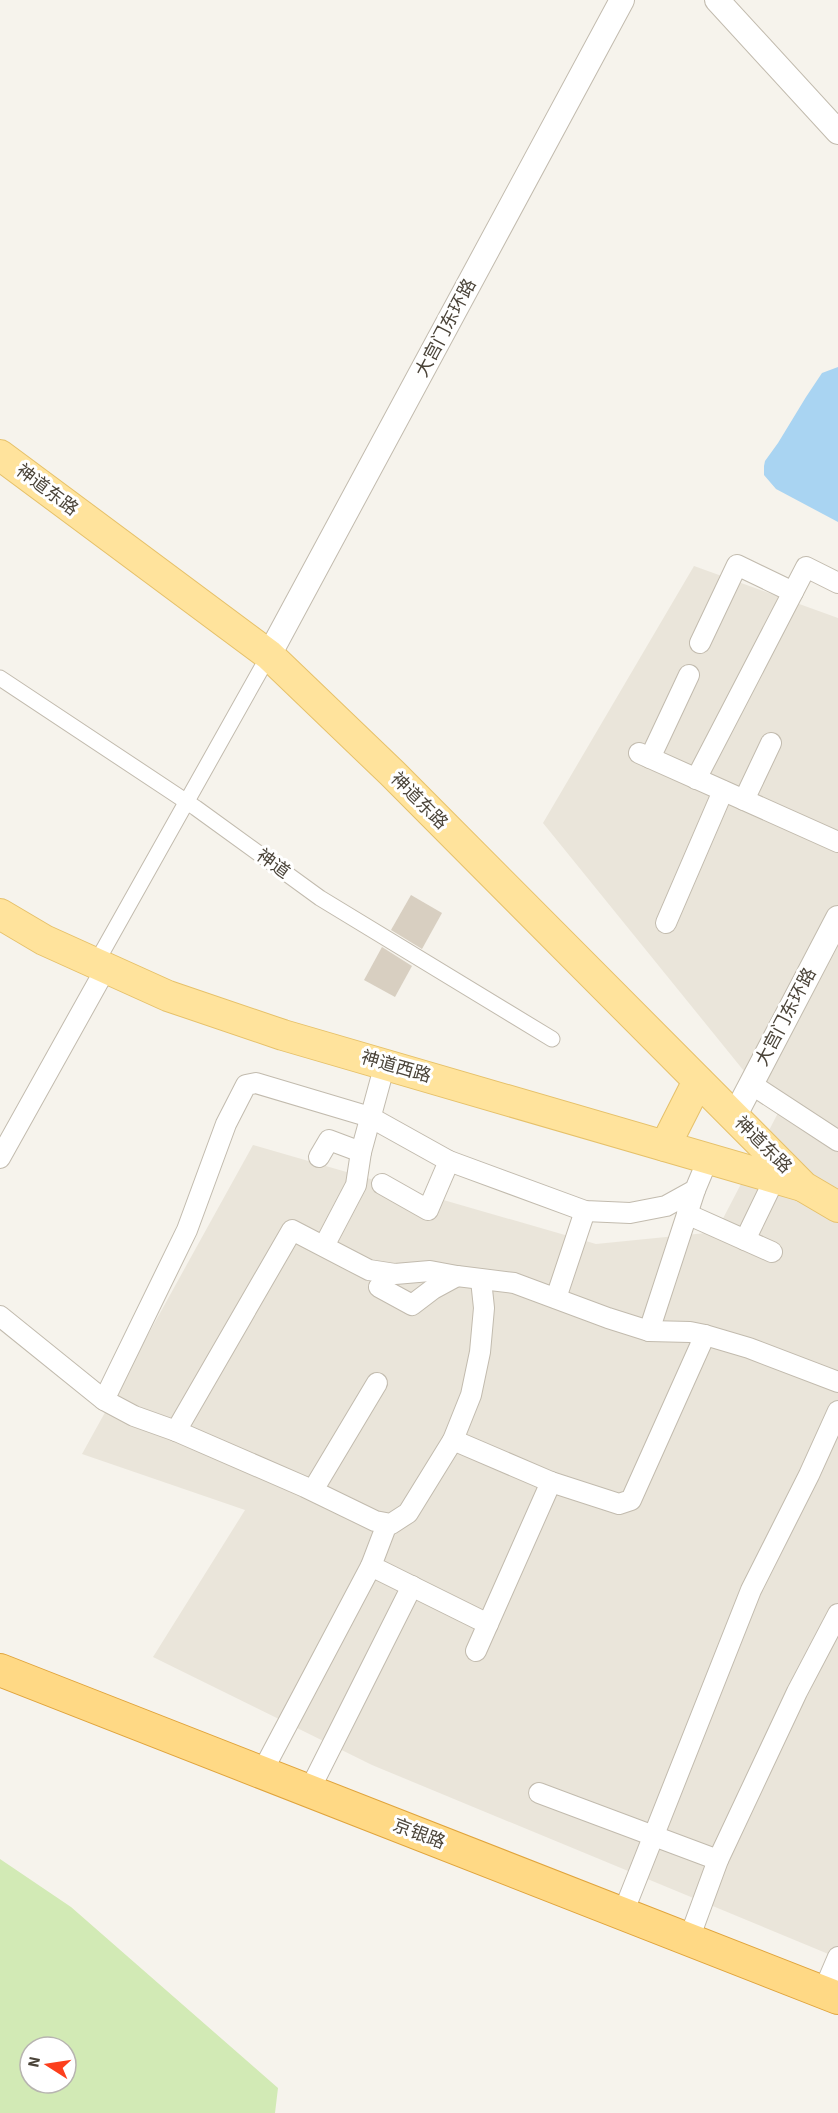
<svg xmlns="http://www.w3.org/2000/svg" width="838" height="2113" font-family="'Source Sans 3','Noto Sans SC',sans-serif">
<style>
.residential{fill:#eae5da}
.green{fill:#d2eab5;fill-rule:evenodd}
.water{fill:#a9d4f2}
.building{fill:#d8cfc1}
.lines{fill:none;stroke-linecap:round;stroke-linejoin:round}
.pedestrian-casing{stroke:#c2bbae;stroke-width:17}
.minor-casing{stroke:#c2bbae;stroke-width:22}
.tertiary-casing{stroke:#c2bbae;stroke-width:26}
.primary-casing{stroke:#e6c16a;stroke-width:32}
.trunk-casing{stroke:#e0a43c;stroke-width:34}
.pedestrian{stroke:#fff;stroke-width:15}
.minor{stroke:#fff;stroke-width:20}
.tertiary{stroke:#fff;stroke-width:24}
.primary{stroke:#ffe39c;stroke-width:30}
.trunk{stroke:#ffd985;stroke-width:32}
.labels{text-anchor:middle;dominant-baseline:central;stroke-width:6;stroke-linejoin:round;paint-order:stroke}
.street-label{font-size:18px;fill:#4b4439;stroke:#fff}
</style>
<rect width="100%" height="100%" fill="#f6f3ec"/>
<!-- residential -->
<path class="residential" d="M694,566L838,618V1958L372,1765L153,1657L245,1510L82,1454L253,1145L596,1244L716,1232L778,1113L543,823Z"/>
<!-- green -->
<path class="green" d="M0,1859L71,1907L278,2088L275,2113H0ZM30,2047H66V2083H30Z"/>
<!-- water -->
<path class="water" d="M838,367V522L776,489L764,475V466L765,461L778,443L806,397L822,373Z"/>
<!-- building -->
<g class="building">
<path d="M411,895L442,913L422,949L391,930Z"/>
<path d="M382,947L412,966L395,997L364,980Z"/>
</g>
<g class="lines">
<defs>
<g id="pedestrian">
<path d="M0,678L196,808L320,898L552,1039"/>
<path d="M96,963L269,655"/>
</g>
<g id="minor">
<path d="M700,643L737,565L793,592"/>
<path d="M639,753L838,842"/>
<path d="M650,758L689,675"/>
<path d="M696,779L806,567L838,583"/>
<path d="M744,800L771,743"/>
<path d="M666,923L723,791"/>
<path d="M751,1084L838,1141"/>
<path d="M319,1157L329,1140L361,1152L385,1064"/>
<path d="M0,1158L106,968"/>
<path d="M382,1184L428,1210L449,1161"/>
<path d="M687,1214L772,1252"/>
<path d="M745,1240L775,1178"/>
<path d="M324,1246L356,1185L361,1152"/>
<path d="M481,1280L484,1308L480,1352L471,1395L453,1440L408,1513L391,1524L375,1521L305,1487L176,1431L134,1416L104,1400L187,1230L226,1124L246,1085L256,1083L370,1117L449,1161L585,1211L630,1213L666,1206L695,1190L708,1159"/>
<path d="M379,1287L412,1305L433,1289L457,1276"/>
<path d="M556,1298L585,1211"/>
<path d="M0,1316L104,1400"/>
<path d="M649,1331L695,1190"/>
<path d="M176,1431L292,1230L369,1270L395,1274L430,1271L457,1276L514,1283L608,1318L649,1331L690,1332L705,1335L749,1348L838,1382"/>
<path d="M453,1440L551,1482L619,1504L631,1500L705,1335"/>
<path d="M313,1490L377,1383"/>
<path d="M387,1524L371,1566L488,1624"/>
<path d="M476,1651L551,1482"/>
<path d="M262,1772L371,1566"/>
<path d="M309,1791L412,1586"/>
<path d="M539,1793L718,1860"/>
<path d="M623,1913L751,1590L809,1475L838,1411"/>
<path d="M689,1939L718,1860L797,1692L838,1614"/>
<path d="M823,1992L838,1957"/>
</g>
<g id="tertiary">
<path d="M717,0L838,132"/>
<path d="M269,655L622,0"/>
<path d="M734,1117L838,918"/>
</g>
<g id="primary">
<path d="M0,455L269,655L392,773L804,1187L838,1207"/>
<path d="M0,914L44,940L168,996L283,1035L802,1186"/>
<path d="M665,1146L698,1081"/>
</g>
<path id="trunk" d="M0,1670L838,1998"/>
</defs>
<!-- pedestrian casing -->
<use href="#pedestrian" class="pedestrian-casing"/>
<!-- minor casing -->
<use href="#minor" class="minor-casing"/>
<!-- tertiary casing -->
<use href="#tertiary" class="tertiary-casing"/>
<!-- primary casing -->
<use href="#primary" class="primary-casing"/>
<!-- trunk casing -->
<use href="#trunk" class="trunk-casing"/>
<!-- pedestrian -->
<use href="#pedestrian" class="pedestrian"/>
<!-- minor -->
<use href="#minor" class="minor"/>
<!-- tertiary -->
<use href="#tertiary" class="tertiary"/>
<!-- primary -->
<use href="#primary" class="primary"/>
<!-- trunk -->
<use href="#trunk" class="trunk"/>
</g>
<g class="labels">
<!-- street labels -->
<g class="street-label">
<text transform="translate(446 328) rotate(-62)">大宫门东环路</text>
<text transform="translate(47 490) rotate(37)">神道东路</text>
<text transform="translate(419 801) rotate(45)">神道东路</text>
<text transform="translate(273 864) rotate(36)">神道</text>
<text transform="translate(786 1017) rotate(-62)">大宫门东环路</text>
<text transform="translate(396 1067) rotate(16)">神道西路</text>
<text transform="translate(763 1145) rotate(45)">神道东路</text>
<text transform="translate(419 1834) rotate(21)">京银路</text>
</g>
</g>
<!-- north arrow -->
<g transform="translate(48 2065) rotate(282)"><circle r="28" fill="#ffffff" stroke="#b7b4b0" stroke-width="1.5"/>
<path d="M0-4.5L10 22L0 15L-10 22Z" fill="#fc3f1d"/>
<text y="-9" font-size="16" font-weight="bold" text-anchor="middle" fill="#4b4439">N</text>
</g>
</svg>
